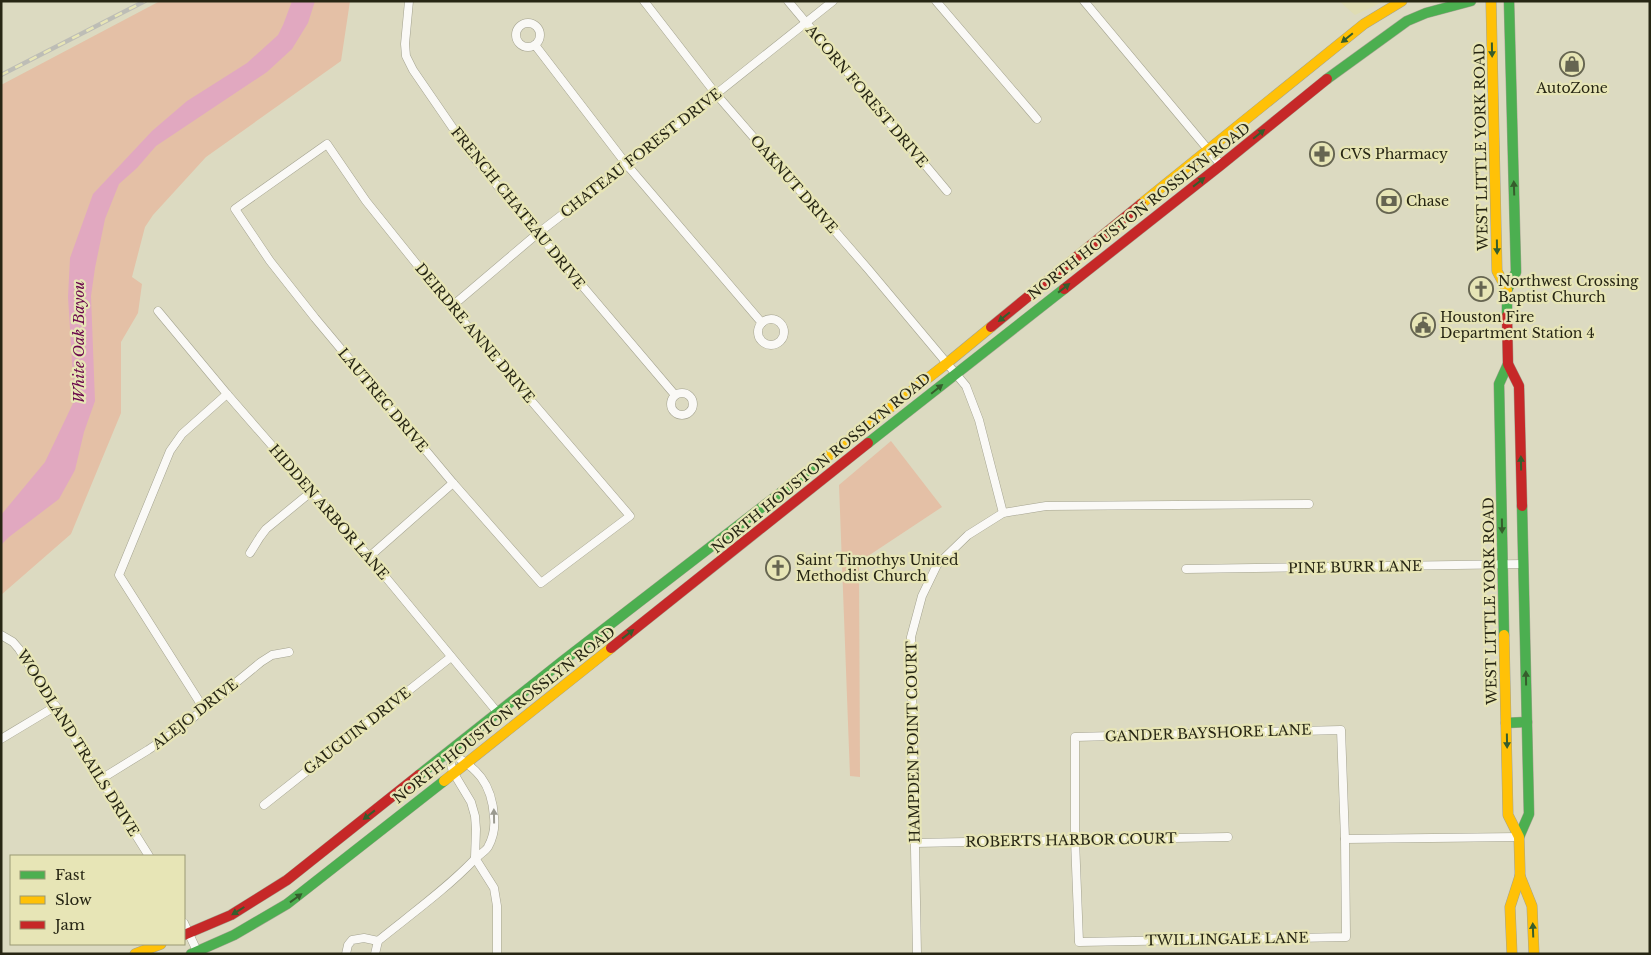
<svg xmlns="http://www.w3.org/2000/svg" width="1651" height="955" font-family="'Libre Baskerville',serif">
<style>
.built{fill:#dfdcb3}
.green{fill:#e4c0a6}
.water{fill:#e1a8c0}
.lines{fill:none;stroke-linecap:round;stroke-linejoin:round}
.street-casing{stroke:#a4a390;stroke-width:9}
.fast-casing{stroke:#a4a390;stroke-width:11}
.slow-casing{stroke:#a4a390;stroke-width:11}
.jam-casing{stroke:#a4a390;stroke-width:11}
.street{stroke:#faf9f6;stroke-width:8}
.fast{stroke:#4caf50;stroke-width:10}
.slow{stroke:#ffc107;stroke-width:10}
.jam{stroke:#c62828;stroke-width:10}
.rail-casing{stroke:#bdbdb6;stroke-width:4.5}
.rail{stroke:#e7e5b6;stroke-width:2.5;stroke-dasharray:8;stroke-linecap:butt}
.oneway{fill:#365d2c}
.oneway2{fill:#9b9a90}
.labels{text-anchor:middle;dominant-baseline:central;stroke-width:4.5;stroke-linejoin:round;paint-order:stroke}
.poi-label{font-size:14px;fill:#272614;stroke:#e7e5b6;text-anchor:start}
.street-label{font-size:14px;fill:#272614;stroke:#e7e5b6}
.water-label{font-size:15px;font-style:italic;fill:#6a074c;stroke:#e7e5b6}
</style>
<rect width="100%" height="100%" fill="#dcdac1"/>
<!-- built -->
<path class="built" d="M1339,1H1385L1355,15Z"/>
<!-- green -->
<g class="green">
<path d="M160,1H350L341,61L206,157L153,215L145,227L132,277L142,284L138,313L121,342V413L71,534L1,595V85Z"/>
<path d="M891,441L942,507L859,562L860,777L850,776L839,485Z"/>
</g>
<!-- water -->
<path class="water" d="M292,1H315L308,23L292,49L267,72L156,146L137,168L119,184L105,219L95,268L91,296L95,401L84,432L75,470L59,499L9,537L1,545V515L45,462L76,397L73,377L68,297L70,258L93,194L152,131L187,101L247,63L278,35L283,25Z"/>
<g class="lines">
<defs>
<g id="street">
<path d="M409,1L405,44L406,56L413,70L470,153L484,170L675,395"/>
<path d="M644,1L716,94L868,269L966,386L979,420L1003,513"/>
<path d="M788,1L947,191"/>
<path d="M936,1L1037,119"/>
<path d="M1084,1L1221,165"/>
<circle cx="528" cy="35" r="12"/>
<path d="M535,45L627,165L762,323"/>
<path d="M327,144L366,201L451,307L630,516L541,583L453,483L315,318L270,261L235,209Z"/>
<path d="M451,307L537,234L627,165L833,1"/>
<path d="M158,311L227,394L369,557L498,713"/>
<circle cx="771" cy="332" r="13"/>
<circle cx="682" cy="404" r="11"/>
<path d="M250,553L260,537L266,529L311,492"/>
<path d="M369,557L453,483"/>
<path d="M1186,569L1523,564"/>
<path d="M1,635L13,642L19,649L149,856"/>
<path d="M204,709L119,575L170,451L182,434L227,394"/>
<path d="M1341,730L1345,839L1346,937L1079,942L1075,840V737Z"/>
<path d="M1,739L56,706"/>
<path d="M448,752L453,772L471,802L475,816L476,829L475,858"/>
<path d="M101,779L148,750L178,730L261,662L272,655L289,652"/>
<path d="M264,805L451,657"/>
<path d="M1345,839L1519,837"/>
<path d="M915,843L1228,837"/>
<path d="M475,858L494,888L497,906V954"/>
<path d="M184,923L197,951"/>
<path d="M346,954L348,945L352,940L364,938L378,941"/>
<path d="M375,954L378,941C410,915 445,890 474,860C478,855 485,852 488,847C493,838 495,826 494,817C492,783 477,767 448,752"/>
<path d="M917,954L911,637L922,596L937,565L968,535L1003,513L1046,506L1309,504"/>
</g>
<g id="fast">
<path d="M1327,79L1407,21L1426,13L1471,1"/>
<path d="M1507,316V290L1516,272L1509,1"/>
<path d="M868,443L1064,289"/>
<path d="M1504,635L1499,384L1508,364"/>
<path d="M1506,723L1527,722"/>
<path d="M419,775L564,660L823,460"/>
<path d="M1519,837L1529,814L1522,506"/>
<path d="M191,954L234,935L287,904L444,781"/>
</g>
<g id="slow">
<path d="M1491,1L1497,271L1507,290"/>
<path d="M1141,204L1364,24L1402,1"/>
<path d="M823,460L946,364L991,327"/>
<path d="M1504,635L1508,815L1519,837L1520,871V876L1510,907L1512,954"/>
<path d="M444,781L611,648"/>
<path d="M1520,876L1532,906L1534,954"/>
<path d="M135,954L161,944"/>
</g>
<g id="jam">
<path d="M1064,289L1221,165L1327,79"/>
<path d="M1507,316L1508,364L1519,386L1522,506"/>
<path d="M991,327L1141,204"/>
<path d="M611,648L868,443"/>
<path d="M184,935L231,915L287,880L419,775"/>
</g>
</defs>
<!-- street casing -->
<use href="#street" class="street-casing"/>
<!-- fast casing -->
<use href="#fast" class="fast-casing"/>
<!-- slow casing -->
<use href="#slow" class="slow-casing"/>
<!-- jam casing -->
<use href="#jam" class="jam-casing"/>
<!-- street -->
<use href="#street" class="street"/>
<!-- fast -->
<use href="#fast" class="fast"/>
<!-- slow -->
<use href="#slow" class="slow"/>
<!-- jam -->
<use href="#jam" class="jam"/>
<defs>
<path id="rail" d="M1,75L145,1"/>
</defs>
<!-- rail casing -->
<use href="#rail" class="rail-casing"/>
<!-- rail -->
<use href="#rail" class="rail"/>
</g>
<!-- one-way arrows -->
<defs><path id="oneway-solid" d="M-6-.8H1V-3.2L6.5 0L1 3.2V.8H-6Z" transform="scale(1.25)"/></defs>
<g class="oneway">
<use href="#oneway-solid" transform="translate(1347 38) rotate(141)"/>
<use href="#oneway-solid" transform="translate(1492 50) rotate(89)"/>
<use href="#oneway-solid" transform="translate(1259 134) rotate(-39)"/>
<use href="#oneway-solid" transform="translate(1199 182) rotate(-38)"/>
<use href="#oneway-solid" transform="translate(1514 188) rotate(-92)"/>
<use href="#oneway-solid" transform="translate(1497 247) rotate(89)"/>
<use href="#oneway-solid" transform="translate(1064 288) rotate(-38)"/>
<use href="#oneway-solid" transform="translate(1004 317) rotate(141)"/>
<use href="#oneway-solid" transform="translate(937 389) rotate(-39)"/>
<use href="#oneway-solid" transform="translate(1521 463) rotate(-91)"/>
<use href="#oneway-solid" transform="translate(1502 526) rotate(89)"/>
<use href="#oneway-solid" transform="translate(628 634) rotate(-38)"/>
<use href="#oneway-solid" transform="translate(1526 678) rotate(-91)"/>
<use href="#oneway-solid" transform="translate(1507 741) rotate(89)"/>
<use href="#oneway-solid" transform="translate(369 815) rotate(142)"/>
<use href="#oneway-solid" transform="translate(296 898) rotate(-36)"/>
<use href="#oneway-solid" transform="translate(238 911) rotate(148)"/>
<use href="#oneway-solid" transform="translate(1533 930) rotate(-92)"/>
</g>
<use class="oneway2" href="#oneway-solid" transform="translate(494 816) rotate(-91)"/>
<!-- icons -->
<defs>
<symbol id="shop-ring" viewBox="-11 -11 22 22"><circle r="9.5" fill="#e7e5b6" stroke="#666551" stroke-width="1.5"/><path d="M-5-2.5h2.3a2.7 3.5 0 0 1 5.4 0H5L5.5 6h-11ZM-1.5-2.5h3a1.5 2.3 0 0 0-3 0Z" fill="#666551"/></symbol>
<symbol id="pharmacy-ring" viewBox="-11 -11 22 22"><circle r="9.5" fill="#e7e5b6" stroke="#666551" stroke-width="1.5"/><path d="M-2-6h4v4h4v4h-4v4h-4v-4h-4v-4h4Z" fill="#666551"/></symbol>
<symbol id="bank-ring" viewBox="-11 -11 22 22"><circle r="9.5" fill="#e7e5b6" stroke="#666551" stroke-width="1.5"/><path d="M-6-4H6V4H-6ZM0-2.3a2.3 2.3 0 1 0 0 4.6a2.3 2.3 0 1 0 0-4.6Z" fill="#666551"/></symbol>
<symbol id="church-ring" viewBox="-11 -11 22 22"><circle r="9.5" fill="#e7e5b6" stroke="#666551" stroke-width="1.5"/><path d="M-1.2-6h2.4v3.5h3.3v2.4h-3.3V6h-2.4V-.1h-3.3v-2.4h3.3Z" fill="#666551"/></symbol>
<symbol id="civic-ring" viewBox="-11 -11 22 22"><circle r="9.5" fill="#e7e5b6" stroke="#666551" stroke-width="1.5"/><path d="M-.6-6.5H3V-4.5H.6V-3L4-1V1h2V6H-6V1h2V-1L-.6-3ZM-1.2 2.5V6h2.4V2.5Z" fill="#666551"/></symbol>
</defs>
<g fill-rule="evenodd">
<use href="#shop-ring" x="1558" y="50" width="28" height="28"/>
<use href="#pharmacy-ring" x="1308" y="140" width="28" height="28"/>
<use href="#bank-ring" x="1375" y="187" width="28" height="28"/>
<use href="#church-ring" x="1467" y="275" width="28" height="28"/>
<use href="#civic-ring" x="1409" y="311" width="28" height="28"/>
<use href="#church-ring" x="764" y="554" width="28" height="28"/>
</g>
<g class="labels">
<!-- poi labels -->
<g class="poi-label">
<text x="1572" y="88" text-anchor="middle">AutoZone</text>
<text x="1340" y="154">CVS Pharmacy</text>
<text x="1406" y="201">Chase</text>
<text x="1498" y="281">Northwest Crossing<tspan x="1498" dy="16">Baptist Church</tspan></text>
<text x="1440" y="317">Houston Fire<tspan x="1440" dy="16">Department Station 4</tspan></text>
<text x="796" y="560">Saint Timothys United<tspan x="796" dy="16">Methodist Church</tspan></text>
</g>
<!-- street labels -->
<g class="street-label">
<text transform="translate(867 96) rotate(50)">ACORN FOREST DRIVE</text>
<text transform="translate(1481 147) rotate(-91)">WEST LITTLE YORK ROAD</text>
<text transform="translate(641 153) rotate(-38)">CHATEAU FOREST DRIVE</text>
<text transform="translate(794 184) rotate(49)">OAKNUT DRIVE</text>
<text transform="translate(518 208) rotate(51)">FRENCH CHATEAU DRIVE</text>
<text transform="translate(1139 211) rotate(-38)">NORTH HOUSTON ROSSLYN ROAD</text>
<text transform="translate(475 333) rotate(50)">DEIRDRE ANNE DRIVE</text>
<text transform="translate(383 400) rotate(50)">LAUTREC DRIVE</text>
<text transform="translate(821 463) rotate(-39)">NORTH HOUSTON ROSSLYN ROAD</text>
<text transform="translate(329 512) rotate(49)">HIDDEN ARBOR LANE</text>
<text transform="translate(1355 567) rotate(-1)">PINE BURR LANE</text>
<text transform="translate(1490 601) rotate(-91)">WEST LITTLE YORK ROAD</text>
<text transform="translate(195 714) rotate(-38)">ALEJO DRIVE</text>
<text transform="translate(504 715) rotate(-38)">NORTH HOUSTON ROSSLYN ROAD</text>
<text transform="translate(357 731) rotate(-38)">GAUGUIN DRIVE</text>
<text transform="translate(1208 733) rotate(-2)">GANDER BAYSHORE LANE</text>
<text transform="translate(913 742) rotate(-91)">HAMPDEN POINT COURT</text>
<text transform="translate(78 743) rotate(58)">WOODLAND TRAILS DRIVE</text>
<text transform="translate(1071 840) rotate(-1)">ROBERTS HARBOR COURT</text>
<text transform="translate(1227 939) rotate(-1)">TWILLINGALE LANE</text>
</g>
<!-- water labels -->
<g class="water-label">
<text transform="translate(78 342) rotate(-90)">White Oak Bayou</text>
</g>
</g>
<!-- border -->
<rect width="1651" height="955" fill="none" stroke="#272614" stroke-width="5"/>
<!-- legend -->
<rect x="10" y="855" width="175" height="90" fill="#e7e5b6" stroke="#9a9975"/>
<rect x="20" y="871" width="25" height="8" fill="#4caf50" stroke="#9a9975"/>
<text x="55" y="880" font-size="15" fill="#272614">Fast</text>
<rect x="20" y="896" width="25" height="8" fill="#ffc107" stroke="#9a9975"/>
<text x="55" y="905" font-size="15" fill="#272614">Slow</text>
<rect x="20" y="921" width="25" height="8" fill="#c62828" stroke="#9a9975"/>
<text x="55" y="930" font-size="15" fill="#272614">Jam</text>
</svg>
